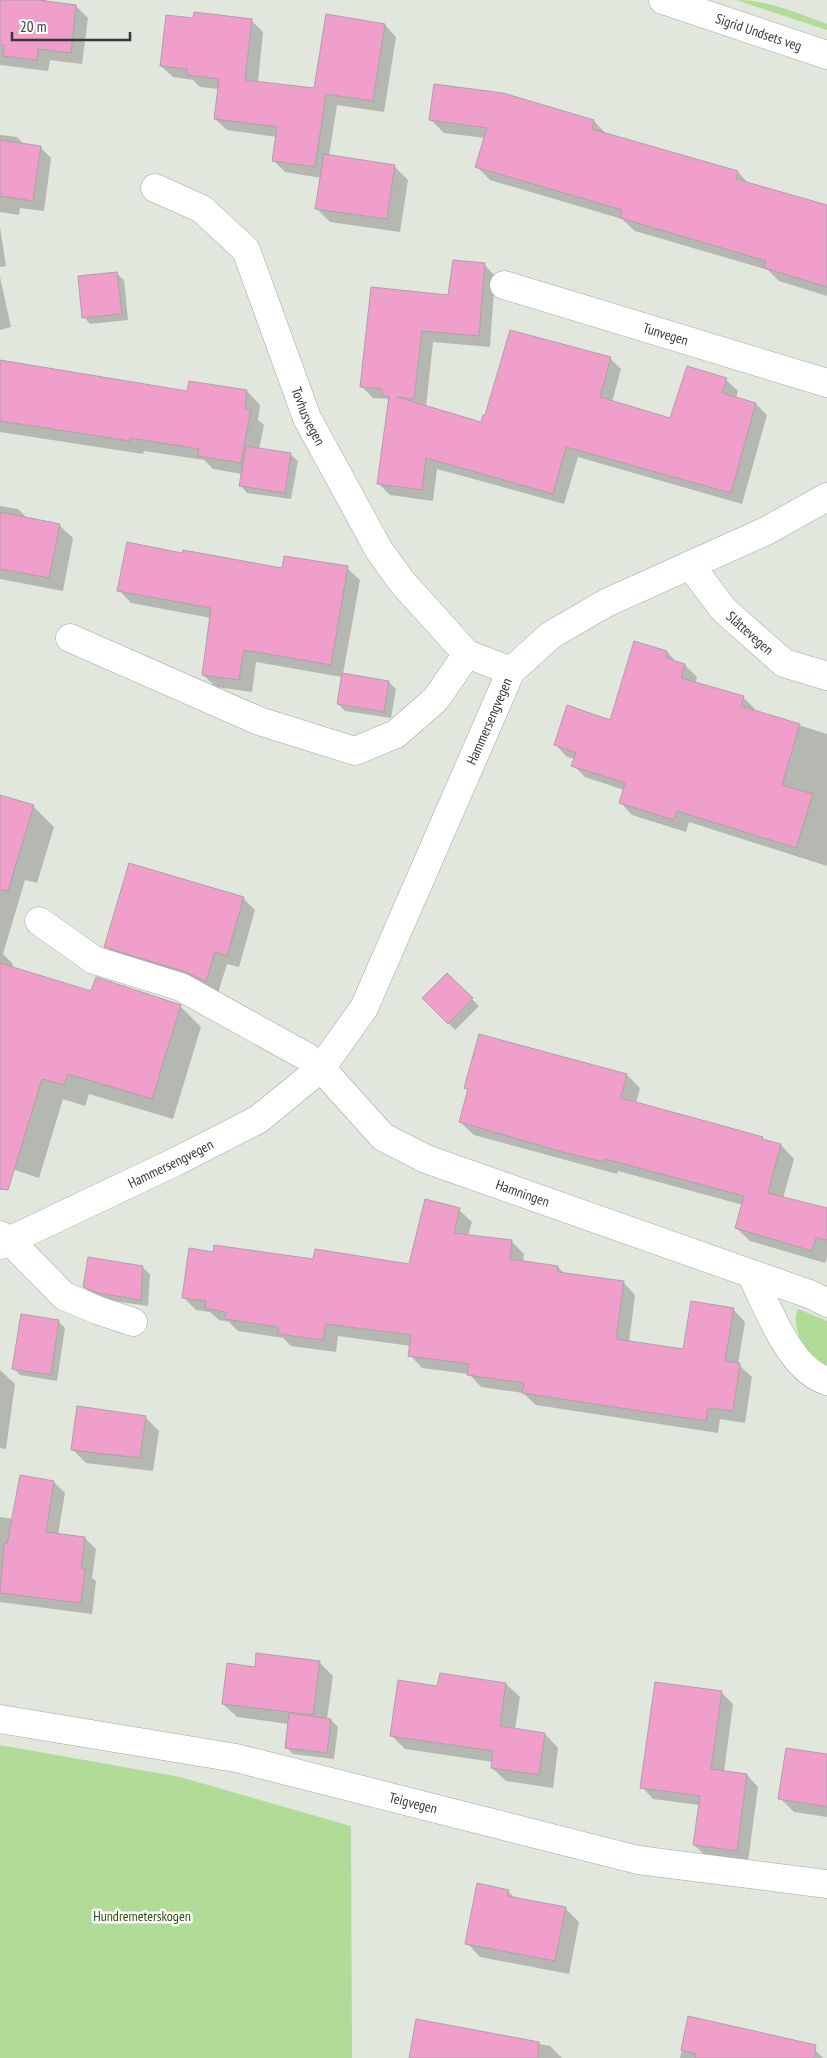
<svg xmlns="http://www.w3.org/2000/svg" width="827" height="2058" font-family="'PT Sans Narrow',sans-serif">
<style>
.green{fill:#b1dc98}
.shadow{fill:#0003}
.building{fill:#f09eca;stroke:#aca2a7}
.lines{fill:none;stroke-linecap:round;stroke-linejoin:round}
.minor-casing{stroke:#a3a9a0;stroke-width:29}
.tertiary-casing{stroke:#a3a9a0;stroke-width:29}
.minor{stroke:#fff;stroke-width:28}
.tertiary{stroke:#fff;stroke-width:28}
.labels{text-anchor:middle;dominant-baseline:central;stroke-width:5;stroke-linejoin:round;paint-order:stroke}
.street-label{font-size:14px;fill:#363834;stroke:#fff}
.park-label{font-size:14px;fill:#2a5300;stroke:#fff}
</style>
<rect width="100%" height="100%" fill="#e1e7dd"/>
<!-- green -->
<g class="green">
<path d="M736,0C767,0 798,13 827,24V30Z"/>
<path d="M798,1309L827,1321V1366C823,1365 818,1364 815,1361C804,1352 790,1323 798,1309Z"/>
<path d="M0,1745L180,1777L351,1826L352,2058H0Z"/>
</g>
<!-- shadow -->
<g class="shadow">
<path d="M0,0H46L49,3L76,6L88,18L82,64L50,60L48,71L0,65Z"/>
<path d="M194,19L251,20L263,32L258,83L315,90L385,25L396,37L384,112L337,105L329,156L394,166L408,180L400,232L330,222L317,209L321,178L285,172L274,161L277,137L227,130L215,119L219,89L200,87L193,80L173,77L161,66Z"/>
<path d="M430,119L594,121L607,135L738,172L749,184L827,207V296L779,281L768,270L635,231L622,219L490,180L477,167L485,138L444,133Z"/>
<path d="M0,135L17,137L25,145L40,147L51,158L44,211L20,208L19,215L0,212Z"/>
<path d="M0,227L6,266L0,267Z"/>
<path d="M484,264L495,276L490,347L433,342L426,407L482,424L610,358L621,369L612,402L671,419L726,380L738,391L736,398L756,404L767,415L742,504L578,457L564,504L437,469L433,501L390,495L379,484L390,402L387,399L373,398L362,387L449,297Z"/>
<path d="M117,274L124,280L128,320L90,324L84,317Z"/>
<path d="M0,277L11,327L0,330Z"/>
<path d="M0,362L188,393L247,391L260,405L258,420L264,425L259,449L291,455L298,461L291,499L247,493L241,486L242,474L213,469L204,460L144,451L143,454L0,432Z"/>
<path d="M0,506L18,509L28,519L59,525L73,538L63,591L0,579Z"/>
<path d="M184,554L283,569L347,568L360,580L343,674L389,682L396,689L391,718L345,711L338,704L342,677L256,662L252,692L216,687L203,675L211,618L131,603L119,590Z"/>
<path d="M667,652L678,663L685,665L697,677L695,684L743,697L755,709L754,711L827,734V866L689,822L686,832L632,815L620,802L624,790L585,777L573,765L575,759L567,757L555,744L611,722Z"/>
<path d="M0,797L33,806L54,827L37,883L25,880L3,954L13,964L12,968L92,993L180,1006L201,1027L173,1119L89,1094L85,1106L63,1099L39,1178L0,1165Z"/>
<path d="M243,898L255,910L239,967L227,964L218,993L118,959L106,947Z"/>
<path d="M447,975L479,1006L455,1030L424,998Z"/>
<path d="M627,1075L640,1088L636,1104L762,1138L765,1141L781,1145L794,1159L783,1198L827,1210V1257L825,1263L750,1241L736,1228L743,1205L618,1171L617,1174L474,1135L460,1122L469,1091L466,1088Z"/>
<path d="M459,1210L472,1222L468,1236L512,1242L524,1254L523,1262L558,1267L565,1274L623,1282L635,1295L629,1342L684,1351L733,1309L745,1322L738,1364L752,1377L745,1423L720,1419L718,1433L536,1405L523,1393L481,1387L469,1374L422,1368L410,1355L411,1346L338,1336L336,1352L291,1346L283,1338L238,1331L229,1322L219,1320L210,1312L196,1310L183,1297L214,1253L314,1261L410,1265Z"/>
<path d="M143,1268L150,1274L148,1306L106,1300L91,1294L84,1287Z"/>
<path d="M58,1321L65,1328L57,1381L20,1375L13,1368Z"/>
<path d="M0,1370L15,1384L6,1449L0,1448Z"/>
<path d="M145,1417L159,1431L153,1471L86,1463L72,1449Z"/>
<path d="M54,1482L65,1493L58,1535L85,1538L96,1549L92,1578L96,1581L92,1614L0,1602V1517L13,1519Z"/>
<path d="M319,1662L333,1676L327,1719L331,1720L338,1727L334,1759L293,1754L286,1747L289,1724L237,1717L223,1704L256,1669Z"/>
<path d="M506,1684L520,1697L515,1730L545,1734L558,1748L553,1788L506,1781L492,1768L493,1762L405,1749L391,1735L439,1687Z"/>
<path d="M721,1692L733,1704L724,1772L747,1775L758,1787L748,1862L706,1856L694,1845L699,1805L653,1799L642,1787Z"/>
<path d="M827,1755V1817L794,1812L780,1798Z"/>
<path d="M508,1891L516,1899L565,1908L579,1922L569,1974L480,1957L467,1943Z"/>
<path d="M689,2017L811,2046L823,2058H680Z"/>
<path d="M417,2021L550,2046L562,2058H410Z"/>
</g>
<!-- building -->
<g class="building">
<path d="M0,0H38L76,5L71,53L38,49L37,60L3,56L4,45H0Z"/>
<path d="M194,12L252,19L245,80L314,88L326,14L385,24L373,101L326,94L315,167L272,161L277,127L214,119L219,79L187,75V69L160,66L166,15L193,18Z"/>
<path d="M434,84L503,93L594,120L592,129L738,171L736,179L827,205V287L764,268L766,261L620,218L622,210L475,167L487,128L429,120Z"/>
<path d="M0,140L41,146L33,201L0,196Z"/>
<path d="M324,154L395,165L387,219L315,209Z"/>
<path d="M453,260L485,263L479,336L422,331L414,399L397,397L481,422L483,415H485L510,330L611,357L600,397L670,418L687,366L727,378L722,393L756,403L731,493L566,447L553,494L426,458L422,490L377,484L389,396H382V389L360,387L371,287L448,295Z"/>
<path d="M117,272L122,314L82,318L78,276Z"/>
<path d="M0,360L187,391L189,381L247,390L245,409L251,410L241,463L198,456L199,449L130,438V441L0,421Z"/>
<path d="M246,446L291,453L285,493L239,486Z"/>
<path d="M0,512L60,524L49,578L0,569Z"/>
<path d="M127,542L182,553L183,550L282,568L284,556L348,566L331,665L244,650L239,680L202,675L211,608L117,591Z"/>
<path d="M634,641L667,651L666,658L685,664L681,678L744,696L741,706L800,724L782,785L813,794L796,848L677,811L674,820L619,803L625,783L571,766L576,753L554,745L567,705L610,720Z"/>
<path d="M342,673L389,681L384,712L337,704Z"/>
<path d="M0,795L34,805L8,891L0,890Z"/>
<path d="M129,863L244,897L227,956L215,952L206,982L186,972L104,947Z"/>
<path d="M0,963L91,991L96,977L181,1005L152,1099L68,1074L64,1085L42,1079L8,1190L0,1189Z"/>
<path d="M447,973L473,998L448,1024L422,998Z"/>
<path d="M479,1034L627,1074L621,1098L709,1122L763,1137L762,1139L781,1144L768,1193L827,1208V1240L816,1238L812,1251L735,1228L744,1196L605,1159L604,1162L566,1153L459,1122L468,1089L464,1088Z"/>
<path d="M425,1199L460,1208L454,1233L512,1240L510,1259L558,1266V1272L624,1281L616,1339L683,1349L691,1301L734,1308L725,1361L740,1363L733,1411L708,1408L706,1421L522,1393L524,1383L467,1375L469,1364L408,1356L411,1335L326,1324L323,1340L278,1334V1327L225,1319L226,1312L205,1308L206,1301L182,1298L189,1248L213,1252L214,1245L313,1259L315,1249L409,1264Z"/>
<path d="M88,1257L143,1266L141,1300L98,1293L83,1287Z"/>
<path d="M21,1314L59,1320L51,1375L12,1369Z"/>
<path d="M77,1406L146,1416L140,1458L71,1450Z"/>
<path d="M20,1475L54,1481L46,1532L85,1537L81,1568L85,1569L81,1603L0,1593L4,1543L7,1544Z"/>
<path d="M256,1653L320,1661L313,1715L222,1704L227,1663L255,1667Z"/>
<path d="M440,1673L506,1683L500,1726L545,1733L539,1775L491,1768L493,1751L390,1736L398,1680L437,1686Z"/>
<path d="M655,1682L722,1691L711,1769L747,1774L737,1851L693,1845L700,1796L640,1788Z"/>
<path d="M289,1713L331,1719L327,1753L285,1748Z"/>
<path d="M786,1748L827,1754V1807L778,1799Z"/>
<path d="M477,1883L509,1890L507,1896L566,1907L555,1961L465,1944Z"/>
<path d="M688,2016L816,2045L814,2058H695L696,2054L681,2050Z"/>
<path d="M416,2019L539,2042L538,2058H409Z"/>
</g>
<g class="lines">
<defs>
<g id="minor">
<path id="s1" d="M155,188L202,209L246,250L307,418L379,550L402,582L467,654L511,671"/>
<path id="s2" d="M504,285L827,383"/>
<path id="s3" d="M690,565L724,610L784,663L827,676"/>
<path d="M70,638L259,721L355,751L396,734L436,699L467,654"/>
<path id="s4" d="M39,921L94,960L181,987L307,1057L321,1068L383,1137L426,1159L812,1295L827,1303"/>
<path d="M0,1235L9,1240L64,1296L97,1310L133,1322"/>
<path id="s5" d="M0,1245L177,1161L259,1119L321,1068L364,1008L511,671L551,635L606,603L766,531L827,497"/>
<path d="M752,1276C768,1308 790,1370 827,1381"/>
<path id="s6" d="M0,1719L236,1758L638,1860L827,1884"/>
</g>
<g id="tertiary">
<path id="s7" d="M663,0L827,55"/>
</g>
</defs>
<!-- minor casing -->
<use href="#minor" class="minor-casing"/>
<!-- tertiary casing -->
<use href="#tertiary" class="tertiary-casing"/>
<!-- minor -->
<use href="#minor" class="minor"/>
<!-- tertiary -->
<use href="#tertiary" class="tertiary"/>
</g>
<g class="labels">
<!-- street labels -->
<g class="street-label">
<text stroke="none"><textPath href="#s7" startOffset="101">Sigrid Undsets veg</textPath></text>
<text stroke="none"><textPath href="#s2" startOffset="169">Tunvegen</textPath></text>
<text stroke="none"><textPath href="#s1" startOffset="289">Tovhusvegen</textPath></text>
<text stroke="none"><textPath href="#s3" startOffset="91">Slåttevegen</textPath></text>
<text stroke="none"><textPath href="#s5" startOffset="755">Hammersengvegen</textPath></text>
<text stroke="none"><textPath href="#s5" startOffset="189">Hammersengvegen</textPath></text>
<text stroke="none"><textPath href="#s4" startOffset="564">Hamningen</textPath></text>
<text stroke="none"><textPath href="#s6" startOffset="422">Teigvegen</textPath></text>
</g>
<!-- park labels -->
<g class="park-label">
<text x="142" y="1916">Hundremeterskogen</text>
</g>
</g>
<!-- scale -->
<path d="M12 32v8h118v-8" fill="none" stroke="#363834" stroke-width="2.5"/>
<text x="20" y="32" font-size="15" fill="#363834" stroke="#ffffff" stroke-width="4" paint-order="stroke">20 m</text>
</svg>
